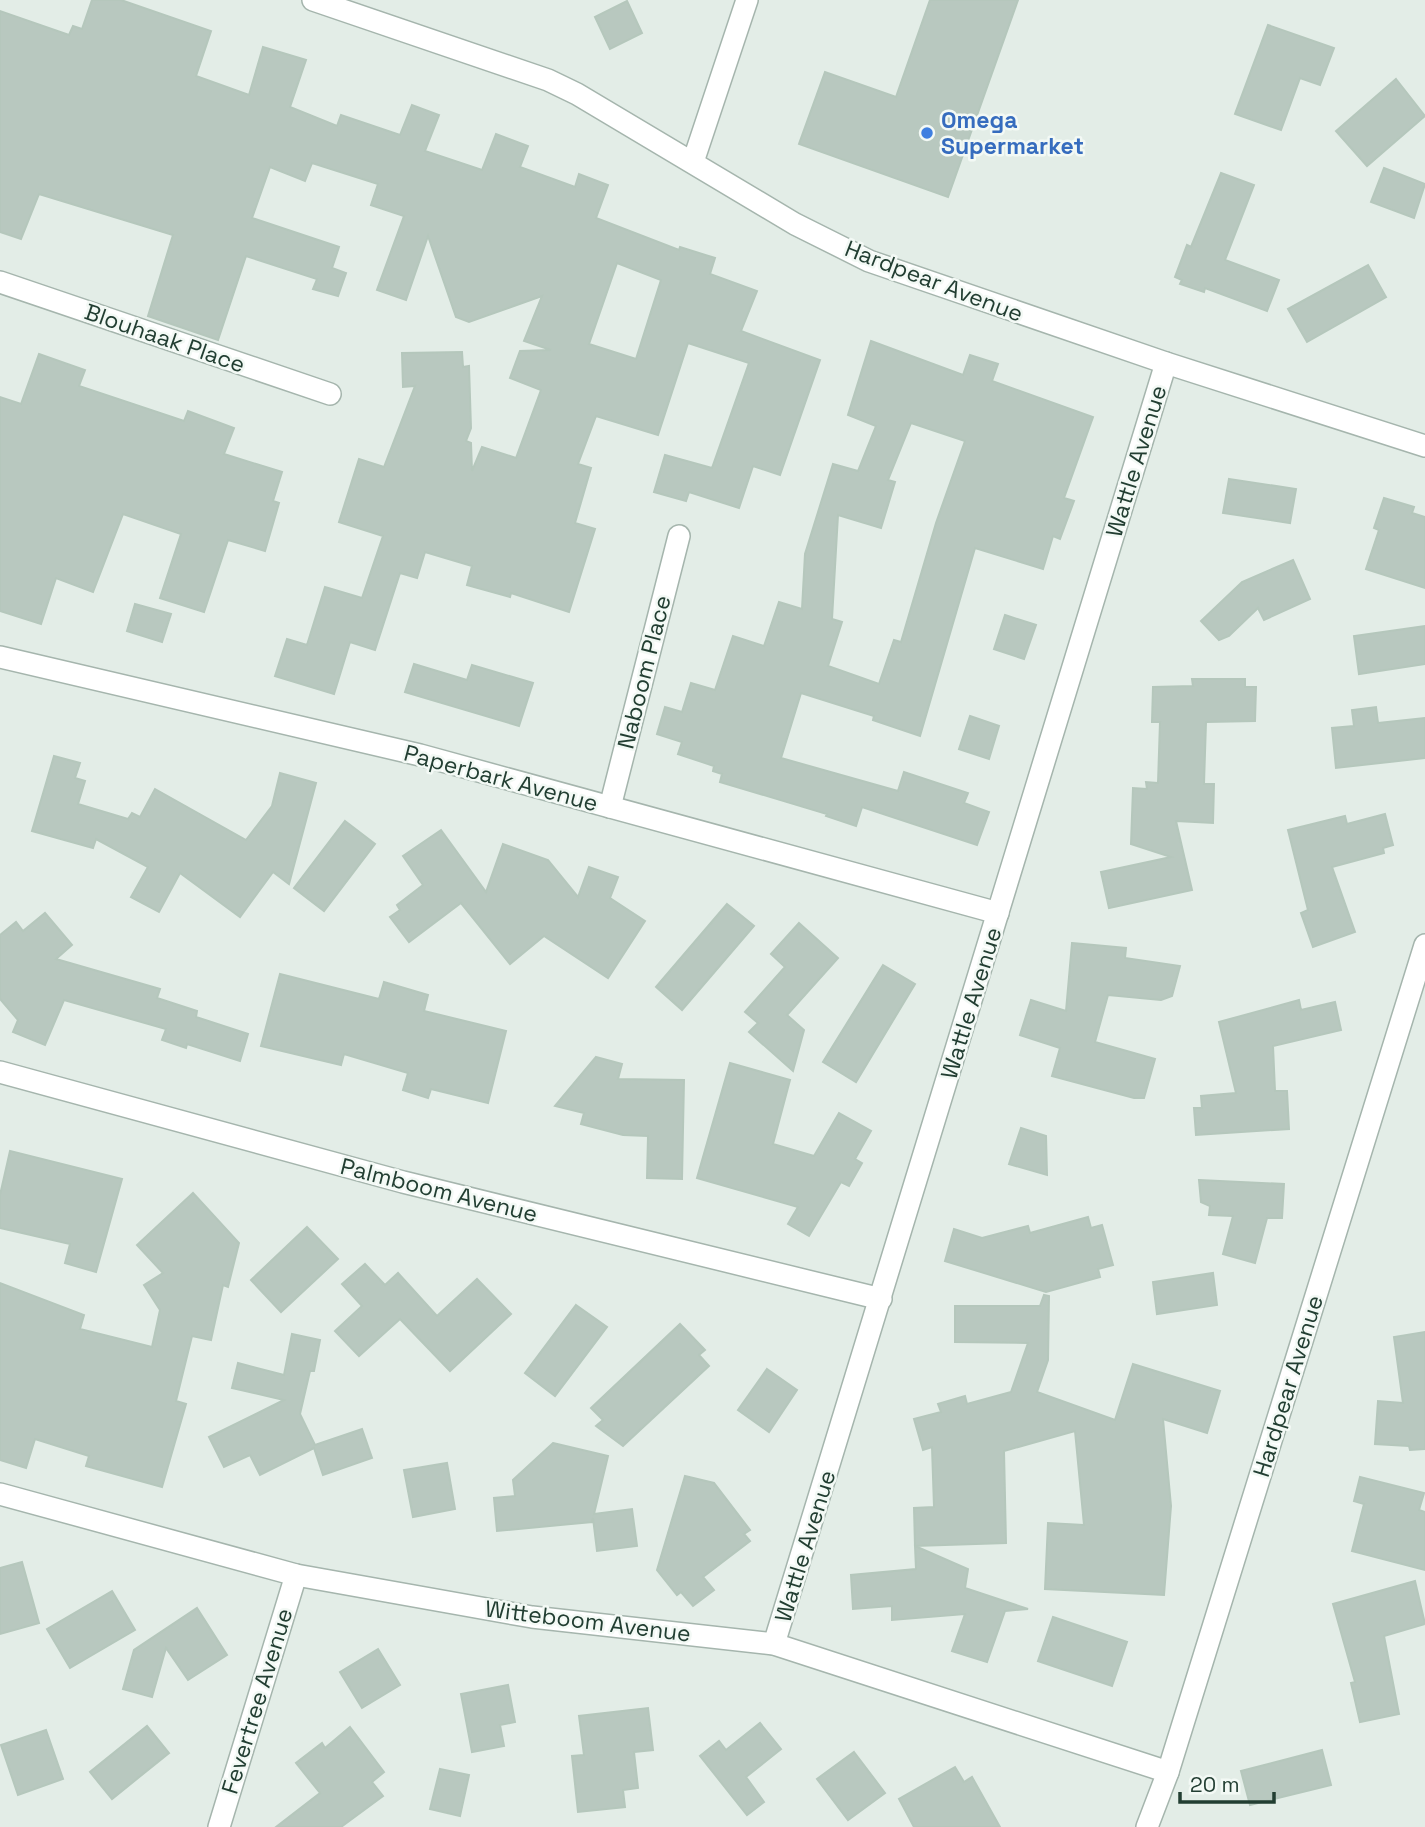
<svg xmlns="http://www.w3.org/2000/svg" width="1425" height="1827" font-family="'Space Grotesk',sans-serif">
<style>
.building{fill:#b8c8bf;stroke:#b5c7bc;stroke-width:2;fill-rule:evenodd}
.lines{fill:none;stroke-linecap:round;stroke-linejoin:round}
.street-casing{stroke:#a5b5ad;stroke-width:24}
.street{stroke:#fff;stroke-width:21}
.shop-dot{fill:#3f7fe0;stroke:#f3f9f5;stroke-width:2.5}
.labels{text-anchor:middle;dominant-baseline:central;stroke-width:5;stroke-linejoin:round;paint-order:stroke}
.shop-label{font-size:23px;font-weight:bold;fill:#366cbe;stroke:#f3f9f5;text-anchor:start}
.street-label{font-size:23px;fill:#223e32;stroke:#f3f9f5}
</style>
<rect width="100%" height="100%" fill="#e3ede7"/>
<!-- building -->
<g class="building">
<path d="M92,0H121L211,31L196,76L249,95L263,47L306,60L290,107L337,126L341,115L400,135L412,105L439,115L425,151L482,170L496,134L528,146L520,167L575,187L579,174L608,185L596,218L679,250L680,247L715,258L710,274L757,291L741,331L820,360L780,475L753,466L739,508L689,492L686,501L654,492L665,455L712,468L749,363L688,343L658,435L596,416L578,464L591,468L575,523L595,529L569,612L511,593L510,597L467,585L472,566L425,552L417,578L400,573L375,650L350,642L334,694L275,676L287,639L307,645L325,587L362,598L383,536L339,522L359,459L384,467L415,386L403,387L402,353L462,352L463,367L469,366L471,428L466,441L471,443L472,471L482,447L516,458L541,390L510,378L520,351L551,350L524,341L542,296L469,322L456,317L428,236L406,300L377,290L404,216L371,205L378,184L312,163L305,181L270,167L252,218L339,247L332,268L346,273L338,296L313,289L317,279L246,256L218,340L148,316L173,235L39,194L21,239L0,232V11L69,35L73,26L82,29ZM617,263L661,280L636,359L589,344Z"/>
<path d="M930,0H1018L948,197L799,144L825,72L896,97Z"/>
<path d="M627,1L642,33L610,49L595,17Z"/>
<path d="M1268,25L1334,48L1320,85L1300,78L1281,130L1235,114Z"/>
<path d="M1396,79L1425,116L1367,166L1336,131Z"/>
<path d="M1384,168L1425,184L1414,218L1371,202Z"/>
<path d="M1221,173L1254,185L1225,260L1279,280L1267,311L1205,288L1204,292L1180,284L1182,280L1175,277L1187,245L1191,247Z"/>
<path d="M1368,265L1386,297L1307,342L1288,309Z"/>
<path d="M871,341L963,375L970,355L998,364L992,381L1093,417L1064,498L1074,501L1060,539L1053,536L1043,569L975,548L920,736L873,720L874,716L801,693L781,758L898,791L904,772L968,793L964,803L989,812L977,845L862,807L856,826L826,816L827,814L720,782L722,774L713,771L714,766L678,754L682,742L657,734L665,707L682,712L691,683L715,690L733,636L764,646L779,602L802,609L805,554L833,464L858,471L876,426L848,415ZM911,423L965,441L936,523L901,642L894,640L879,684L828,666L842,622L832,619L838,515L881,528L895,482L888,480Z"/>
<path d="M39,354L85,370L79,386L184,421L188,411L234,428L224,454L282,472L273,501L279,503L265,551L228,540L204,612L160,598L181,534L123,514L93,592L56,578L41,624L0,611V397L21,404Z"/>
<path d="M1229,479L1296,489L1290,523L1223,513Z"/>
<path d="M1384,498L1414,507L1412,513L1425,517V588L1366,569L1379,530L1374,528Z"/>
<path d="M1293,560L1310,599L1264,620L1258,608L1229,636L1219,640L1201,621L1242,582Z"/>
<path d="M135,604L171,614L162,642L127,631Z"/>
<path d="M1005,615L1036,625L1024,659L994,649Z"/>
<path d="M1425,626V664L1359,674L1354,636Z"/>
<path d="M414,664L467,680L472,665L533,683L519,726L405,692Z"/>
<path d="M1192,679H1245V687H1256L1255,721L1206,722L1204,784H1214L1213,823L1176,821L1192,890L1109,908L1101,872L1171,857L1131,844L1133,788L1147,789L1146,782L1158,783L1160,722H1152L1153,687L1193,686Z"/>
<path d="M1376,707L1378,723L1425,718V758L1336,768L1332,728L1354,726L1352,710Z"/>
<path d="M970,716L999,726L989,759L959,749Z"/>
<path d="M54,756L80,763L75,778L85,781L78,804L128,819L132,813L140,817L155,789L246,840L272,806L280,773L316,783L289,884L273,872L240,917L180,873L159,912L131,897L148,867L96,839L93,848L32,831Z"/>
<path d="M1385,814L1393,845L1383,848L1384,853L1332,867L1355,932L1313,947L1301,913L1308,910L1288,830L1345,816L1347,824Z"/>
<path d="M345,821L375,844L324,911L294,888Z"/>
<path d="M441,830L486,892L503,844L548,860L578,897L589,867L618,877L610,898L645,921L608,978L544,936L510,964L461,903L409,942L390,917L400,910L397,905L423,885L403,856Z"/>
<path d="M727,904L754,926L682,1010L656,987Z"/>
<path d="M45,913L72,945L56,959L160,989L157,998L197,1011L196,1017L248,1034L240,1061L187,1044L186,1048L162,1040L166,1029L64,1000L45,1045L13,1032L18,1020L0,999V935L16,922L23,931Z"/>
<path d="M799,923L838,958L787,1015L804,1030L793,1071L749,1032L758,1023L745,1012L785,967L771,954Z"/>
<path d="M1072,943L1126,948L1125,958L1180,966L1172,996L1161,1000L1108,995L1095,1042L1155,1059L1144,1098H1134L1052,1076L1060,1048L1020,1035L1031,1000L1066,1011Z"/>
<path d="M883,965L915,984L856,1082L823,1062Z"/>
<path d="M280,974L379,999L384,982L428,995L424,1011L506,1031L488,1103L431,1089L428,1098L403,1090L408,1073L344,1054L341,1065L261,1046Z"/>
<path d="M1299,1000L1301,1010L1335,1002L1341,1030L1273,1046L1275,1091H1287L1289,1129L1196,1135L1194,1108H1202L1201,1096L1236,1093L1219,1022Z"/>
<path d="M596,1057L622,1064L618,1079L684,1080L682,1179L647,1178L648,1136L623,1135L581,1124L584,1113L555,1106Z"/>
<path d="M730,1063L790,1080L773,1144L814,1156L839,1113L871,1131L855,1159L862,1163L849,1186L841,1182L809,1236L788,1224L798,1207L697,1178Z"/>
<path d="M1021,1128L1046,1136L1047,1175L1009,1164Z"/>
<path d="M10,1151L122,1179L96,1272L65,1263L70,1244L0,1228V1195Z"/>
<path d="M1199,1180L1284,1184L1282,1218H1267L1255,1263L1223,1254L1233,1216L1209,1215L1210,1206L1201,1202Z"/>
<path d="M193,1193L239,1243L228,1287L223,1285L211,1340L192,1336L176,1401L186,1404L162,1487L86,1466L89,1456L35,1439L26,1468L0,1460V1283L84,1315L80,1329L152,1347L160,1310L144,1285L163,1273L137,1245Z"/>
<path d="M1088,1217L1091,1228L1102,1225L1113,1265L1098,1269L1100,1277L1046,1292L945,1261L954,1229L982,1238L1028,1226L1030,1233Z"/>
<path d="M307,1227L338,1259L281,1312L251,1280Z"/>
<path d="M365,1264L385,1285L398,1273L437,1316L477,1279L511,1314L450,1371L400,1319L359,1356L335,1331L362,1306L342,1284Z"/>
<path d="M1213,1273L1217,1305L1157,1314L1153,1282Z"/>
<path d="M1044,1295L1049,1296L1048,1360L1037,1392L1115,1420L1133,1364L1220,1391L1207,1433L1163,1419L1171,1506L1164,1595L1045,1589L1048,1523L1084,1525L1075,1431L1004,1451L1006,1543L915,1546L914,1508L934,1507L932,1447L923,1450L914,1419L941,1412L938,1404L965,1396L967,1404L1011,1392L1028,1343L955,1342V1306H1040Z"/>
<path d="M576,1305L607,1327L555,1396L525,1373Z"/>
<path d="M680,1324L705,1350L699,1355L709,1366L623,1446L596,1426L603,1420L591,1408Z"/>
<path d="M1425,1332V1449L1410,1450L1409,1446L1375,1444L1378,1401L1403,1403L1394,1337Z"/>
<path d="M292,1334L320,1340L314,1371H310L300,1414L315,1445L362,1429L372,1458L323,1475L314,1448L260,1475L250,1455L224,1467L209,1437L284,1400L232,1388L238,1363L284,1375Z"/>
<path d="M767,1369L797,1390L769,1432L738,1410Z"/>
<path d="M553,1443L608,1456L594,1514L632,1509L637,1546L597,1551L593,1518L592,1522L497,1531L494,1498L515,1496L513,1480Z"/>
<path d="M447,1463L455,1509L413,1517L404,1470Z"/>
<path d="M685,1476L714,1483L750,1530L744,1534L750,1541L703,1577L714,1590L693,1606L681,1592L677,1595L657,1570Z"/>
<path d="M1360,1477L1424,1493L1419,1510L1425,1512V1570L1352,1551L1364,1504L1354,1501Z"/>
<path d="M915,1546L968,1569L965,1588L1028,1609L1005,1611L987,1662L952,1651L965,1614L892,1620V1606L853,1609L851,1575L916,1569Z"/>
<path d="M22,1562L39,1623L0,1634V1568Z"/>
<path d="M1415,1581L1425,1624L1384,1636L1399,1714L1360,1722L1351,1683L1355,1682L1333,1604Z"/>
<path d="M112,1591L135,1630L70,1668L47,1629Z"/>
<path d="M197,1608L227,1655L188,1680L166,1648L152,1697L123,1689L134,1650Z"/>
<path d="M1053,1617L1127,1642L1112,1686L1038,1661Z"/>
<path d="M378,1649L400,1685L362,1708L340,1672Z"/>
<path d="M508,1685L515,1722L500,1725L504,1746L472,1752L461,1694Z"/>
<path d="M648,1708L653,1750L634,1752L638,1788L623,1790L625,1807L578,1812L572,1756L584,1755L579,1716Z"/>
<path d="M760,1723L781,1749L746,1777L764,1802L747,1815L700,1756L719,1741L726,1750Z"/>
<path d="M147,1726L169,1753L112,1799L90,1772Z"/>
<path d="M350,1727L384,1772L372,1782L383,1796L341,1827H276L320,1793L296,1763L322,1743L325,1748Z"/>
<path d="M46,1730L63,1779L18,1795L1,1745Z"/>
<path d="M1322,1750L1331,1785L1250,1805L1241,1771Z"/>
<path d="M854,1752L885,1793L848,1820L817,1779Z"/>
<path d="M955,1767L964,1782L972,1777L1000,1827H914L899,1799Z"/>
<path d="M440,1769L469,1775L460,1816L430,1809Z"/>
</g>
<g class="lines">
<defs>
<g id="street">
<path d="M313,0L548,80L577,94L795,224L869,261L1166,363L1425,446"/>
<path d="M693,162L747,0"/>
<path d="M0,282L330,394"/>
<path d="M0,657L420,755L998,913"/>
<path d="M610,807L679,536"/>
<path d="M0,1072L403,1182L881,1299"/>
<path d="M0,1494L296,1575L532,1617L774,1644L1168,1772"/>
<path d="M774,1644L1166,363"/>
<path d="M219,1827L296,1575"/>
<path d="M1147,1827L1168,1772L1425,945"/>
</g>
</defs>
<!-- street casing -->
<use href="#street" class="street-casing"/>
<!-- street -->
<use href="#street" class="street"/>
</g>
<!-- markers -->
<circle class="shop-dot" cx="927" cy="133" r="7"/>
<g class="labels">
<!-- shop labels -->
<g class="shop-label">
<text x="941" y="120">Omega<tspan x="941" dy="26">Supermarket</tspan></text>
</g>
<!-- street labels -->
<g class="street-label">
<text transform="translate(934 281) rotate(21)">Hardpear Avenue</text>
<text transform="translate(165 338) rotate(19)">Blouhaak Place</text>
<text transform="translate(1136 461) rotate(-73)">Wattle Avenue</text>
<text transform="translate(644 672) rotate(-76)">Naboom Place</text>
<text transform="translate(501 778) rotate(15)">Paperbark Avenue</text>
<text transform="translate(971 1003) rotate(-73)">Wattle Avenue</text>
<text transform="translate(439 1190) rotate(14)">Palmboom Avenue</text>
<text transform="translate(1288 1386) rotate(-73)">Hardpear Avenue</text>
<text transform="translate(805 1546) rotate(-73)">Wattle Avenue</text>
<text transform="translate(588 1621) rotate(7)">Witteboom Avenue</text>
<text transform="translate(257 1701) rotate(-73)">Fevertree Avenue</text>
</g>
</g>
<!-- scale -->
<path d="M1180 1792v10h94v-10" fill="none" stroke="#223e32" stroke-width="3.5"/>
<text x="1190" y="1792" font-size="21" fill="#223e32" stroke="#f3f9f5" stroke-width="5" paint-order="stroke">20 m</text>
</svg>
